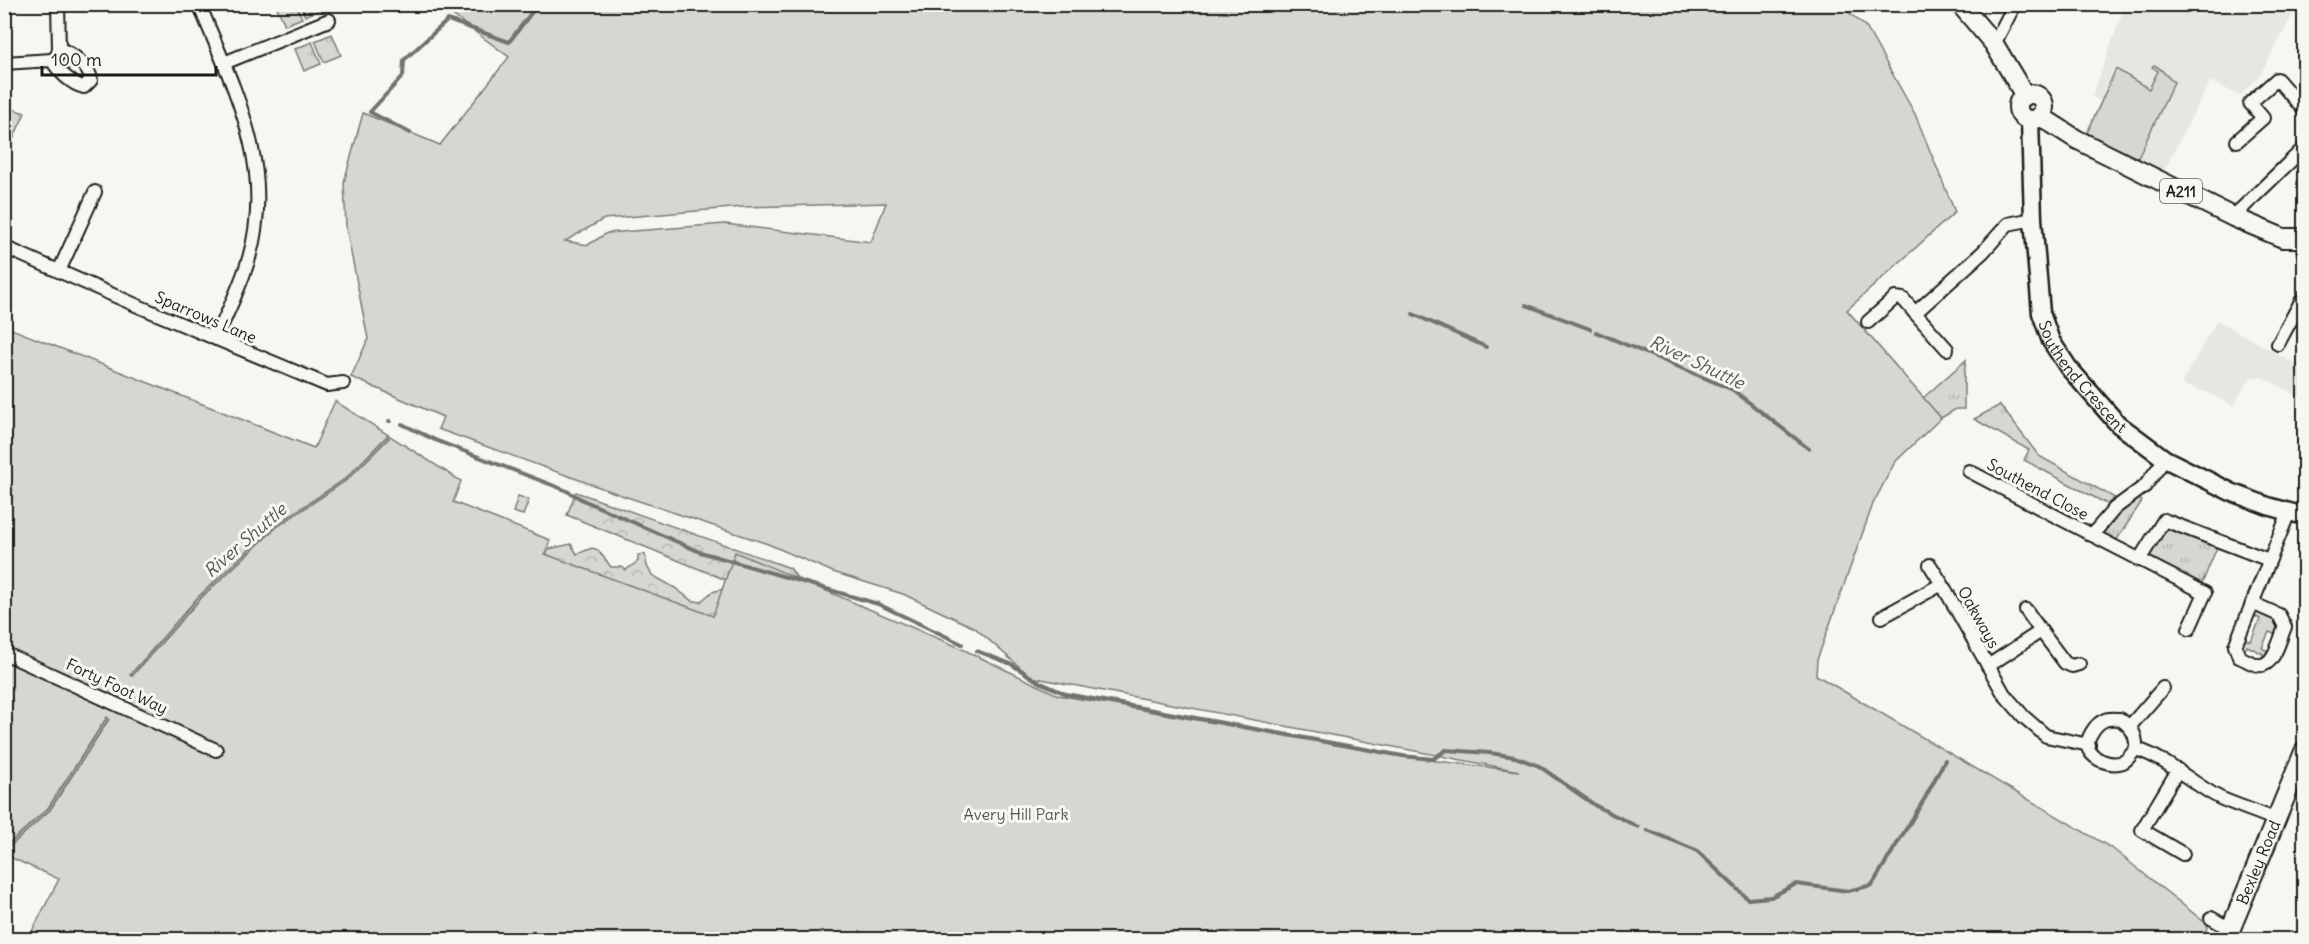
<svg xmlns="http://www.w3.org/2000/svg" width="2309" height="944" font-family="Delius,sans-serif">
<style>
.built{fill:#e6e6e2}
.grass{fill:url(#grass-tufts);stroke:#797977;stroke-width:1.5}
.forest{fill:url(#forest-crowns);stroke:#797977;stroke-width:1.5}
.green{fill:#d6d6d2;stroke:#797977;stroke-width:1.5;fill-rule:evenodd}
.water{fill:url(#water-ripples);stroke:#727271;stroke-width:1.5}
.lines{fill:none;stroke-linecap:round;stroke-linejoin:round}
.stream{stroke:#727271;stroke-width:4}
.street-casing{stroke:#1c1c1c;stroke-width:16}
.secondary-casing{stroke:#1c1c1c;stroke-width:21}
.primary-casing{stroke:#1c1c1c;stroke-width:22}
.street{stroke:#f6f6f2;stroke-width:12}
.secondary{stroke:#f6f6f2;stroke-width:16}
.primary{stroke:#f6f6f2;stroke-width:18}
.labels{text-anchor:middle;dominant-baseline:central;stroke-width:6;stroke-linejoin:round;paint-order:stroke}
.shield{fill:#f6f6f2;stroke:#5d5d5c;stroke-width:1.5}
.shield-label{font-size:15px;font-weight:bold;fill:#1c1c1c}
.street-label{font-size:16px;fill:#1c1c1c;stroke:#f6f6f2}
.park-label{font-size:16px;fill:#545453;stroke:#f6f6f2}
.water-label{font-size:18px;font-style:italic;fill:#565654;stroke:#f6f6f2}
</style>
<defs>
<pattern id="grass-tufts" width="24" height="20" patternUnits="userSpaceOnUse" patternTransform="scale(1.5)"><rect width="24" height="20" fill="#d6d6d2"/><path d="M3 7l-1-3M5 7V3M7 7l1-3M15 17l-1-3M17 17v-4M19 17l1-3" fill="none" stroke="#b7b7b4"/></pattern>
<pattern id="forest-crowns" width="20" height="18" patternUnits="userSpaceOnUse" patternTransform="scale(1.5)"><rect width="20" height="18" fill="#d6d6d2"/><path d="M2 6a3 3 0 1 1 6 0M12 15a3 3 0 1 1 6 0" fill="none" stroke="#b7b7b4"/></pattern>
<pattern id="water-ripples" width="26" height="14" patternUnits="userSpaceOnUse" patternTransform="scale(1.5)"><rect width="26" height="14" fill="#acaca9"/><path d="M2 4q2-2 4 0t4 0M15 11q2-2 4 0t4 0" fill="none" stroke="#939391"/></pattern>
</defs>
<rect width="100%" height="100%" fill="#f6f6f2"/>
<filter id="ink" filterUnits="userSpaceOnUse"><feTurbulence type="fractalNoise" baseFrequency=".0167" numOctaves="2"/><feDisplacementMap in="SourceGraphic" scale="12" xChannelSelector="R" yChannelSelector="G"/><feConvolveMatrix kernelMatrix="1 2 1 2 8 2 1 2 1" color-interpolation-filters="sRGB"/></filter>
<g filter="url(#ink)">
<!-- built -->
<g class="built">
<path d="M2125,5H2298L2260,75L2240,96L2210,81L2163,173L2087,133L2100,101L2092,97Z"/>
<path d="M2217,320L2304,369V399L2262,377H2251L2233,406L2208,393L2181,384Z"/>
</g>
<!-- grass -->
<g class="grass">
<path d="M276,5H296L302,18L285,25Z"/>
<path d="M300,5H320L322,9L305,16Z"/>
<path d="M332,34L341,55L324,62L315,41Z"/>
<path d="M312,42L321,64L304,71L295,49Z"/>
<path d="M5,107L25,113L5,157L4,107Z"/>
<path d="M1966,360L1964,374V409H1956L1941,418L1923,398Z"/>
<path d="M2000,405L2039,456L2115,498L2107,504L2024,460L2029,450L1974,419Z"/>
<path d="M518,496L529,500L523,515L513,512Z"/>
<path d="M2139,499L2142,501L2116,541L2107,536L2104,529L2109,521Z"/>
<path d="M2174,526L2218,545L2203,581L2200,584L2150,558L2148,554L2166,529Z"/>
<path d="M2258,612C2269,612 2276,617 2281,626L2277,635L2269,632L2262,648L2270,652L2268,657L2261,660L2263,654L2247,646L2243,654L2240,650L2242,639L2251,641L2260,619L2253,615Z"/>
</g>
<!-- forest -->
<g class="forest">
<path d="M576,492L790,568L797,578L726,580L567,515Z"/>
<path d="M571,544L577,554L592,548L598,550L611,567H622L626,570L638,561V555L645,554L647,566L652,575L675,588L691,600L700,602L712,592L727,588L724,626L544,558L549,549Z"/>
</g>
<!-- green -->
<g class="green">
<path d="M439,5H1840L1866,27L1915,114L1955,212L1847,310L1941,418L1895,462L1873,504L1817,660L1816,675L2113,849L2208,925L2202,940L28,939L59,879L5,855L4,326L314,448L335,401L461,481L453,502L550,540L545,554L713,616L735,552L958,647L1058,695L1397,756L1519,771L1031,677L975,628L903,594L833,572L768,544L624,496L438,429L443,417L351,377L368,339L346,227L344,182L363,113L440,145L509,57ZM886,203L871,242L725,224L607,233L588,245L565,241L604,219L743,207Z"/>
<path d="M2154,65C2162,68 2166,77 2174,82L2137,160L2087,133L2116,69L2149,89L2158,71L2152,67Z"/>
</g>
<!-- water -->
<g class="water">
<path d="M387,436L389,438L347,480L277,527L202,597L132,676L130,675L198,597L243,555L276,525L346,478Z"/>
<path d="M107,717L109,719L50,810L5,851V847L48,808Z"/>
</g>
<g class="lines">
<!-- stream -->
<g class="stream">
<path d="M410,133L370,112L403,76L404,60L448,20L509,42L538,4"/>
<path d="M1526,305L1590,329"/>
<path d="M1413,314L1486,347"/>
<path d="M1596,332L1733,390L1809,449"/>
<path d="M389,421H390"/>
<path d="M402,424L435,440L565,490L585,501L700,552L878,604L962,644"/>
<path d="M977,651L1011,664L1039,682L1066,694L1403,756L1433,759L1446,750L1490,753L1515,757L1539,766L1596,806L1638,827"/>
<path d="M1647,830L1696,850L1748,899L1771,897L1796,884L1848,891L1872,885L1925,798L1945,760"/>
</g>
<defs>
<g id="street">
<path d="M199,4C233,87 276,166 249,258C241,286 227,312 216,339"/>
<path d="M1994,44L2015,4"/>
<path d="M52,60C58,71 72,85 84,87L91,80C90,67 71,52 59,49"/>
<path d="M4,63L52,60L57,56L59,49L58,4"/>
<path d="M224,63L329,20"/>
<path d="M2237,141L2263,118L2250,103L2277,79L2304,110"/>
<path d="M2233,217L2304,148"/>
<path d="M2302,238L2304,254"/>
<path d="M4,247L138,306L327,385L343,383"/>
<path d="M59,271L95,192"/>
<path d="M1868,322L1895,298L1903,299L1915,313"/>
<path d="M2278,344L2304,296"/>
<path d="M1947,349L1915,313L1983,252L2008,224L2033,219"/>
<path d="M2165,459L2145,486L2115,508L2092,535L2205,593L2189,629"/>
<path d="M1969,471L2092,535"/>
<path d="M2139,560L2164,520L2269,560"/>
<path d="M1930,565L1942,584"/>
<path d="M2252,603L2279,615L2285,627C2280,638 2274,668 2258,665C2252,664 2245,659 2239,657L2235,646C2253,601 2271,557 2289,512"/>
<path d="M2026,610L2041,631"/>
<path d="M1882,617L1942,584L2004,694L2024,717L2046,736L2089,745"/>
<path d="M4,653L216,750"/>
<path d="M1988,666L2041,631L2065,663L2072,666L2079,664"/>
<path d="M2120,719C2131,727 2137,734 2136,749C2132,753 2128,760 2123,762C2112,766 2095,761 2089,750C2084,740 2096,723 2105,720C2109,718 2115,719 2120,719Z"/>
<path d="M2130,726L2163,688"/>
<path d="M2136,749C2168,759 2191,783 2220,798C2238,806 2258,812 2276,820"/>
<path d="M2178,770L2142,830L2183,854"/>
<path d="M2211,918L2232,930"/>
</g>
<g id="secondary">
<path id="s1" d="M2030,120L2033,219L2041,313L2051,341L2068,367L2118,424L2165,459L2231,492L2268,506L2304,516"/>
</g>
<g id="primary">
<path d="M1960,4L1994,44L2025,96"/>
<circle cx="2031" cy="107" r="13"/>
<path d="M2040,116L2076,139L2233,217L2283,238H2304"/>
<path id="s2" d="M2226,940L2304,752"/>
</g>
</defs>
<!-- street casing -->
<use href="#street" class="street-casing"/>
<!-- secondary casing -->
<use href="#secondary" class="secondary-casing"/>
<!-- primary casing -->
<use href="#primary" class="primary-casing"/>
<!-- street -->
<use href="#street" class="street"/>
<!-- secondary -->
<use href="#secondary" class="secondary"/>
<!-- primary -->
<use href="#primary" class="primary"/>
</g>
</g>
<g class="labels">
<!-- shield labels -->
<rect class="shield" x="2160" y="179" width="42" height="24" rx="4.5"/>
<g class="shield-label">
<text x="2181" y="191">A211</text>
</g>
<!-- street labels -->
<g class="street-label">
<text transform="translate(206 317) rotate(23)">Sparrows Lane</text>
<text stroke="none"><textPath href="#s1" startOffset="270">Southend Crescent</textPath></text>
<text transform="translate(2038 489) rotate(28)">Southend Close</text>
<text transform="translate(1979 617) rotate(61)">Oakways</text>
<text transform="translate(117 686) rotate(25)">Forty Foot Way</text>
<text stroke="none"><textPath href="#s2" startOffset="84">Bexley Road</textPath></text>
</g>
<!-- park labels -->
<g class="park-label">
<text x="1016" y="814">Avery Hill Park</text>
</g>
<!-- water labels -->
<g class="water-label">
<text transform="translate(1697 362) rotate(25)">River Shuttle</text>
<text transform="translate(245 540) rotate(-41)">River Shuttle</text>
</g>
</g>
<!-- margin -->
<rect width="2309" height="944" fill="none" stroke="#f6f6f2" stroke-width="24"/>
<rect x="12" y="12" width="2285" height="920" fill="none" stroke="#1c1c1c" stroke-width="2" filter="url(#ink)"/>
<!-- scale -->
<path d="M42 66v9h174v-9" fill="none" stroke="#1c1c1c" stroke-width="3"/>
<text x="51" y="66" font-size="18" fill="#1c1c1c" stroke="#f6f6f2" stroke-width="4.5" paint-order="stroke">100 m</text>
</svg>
